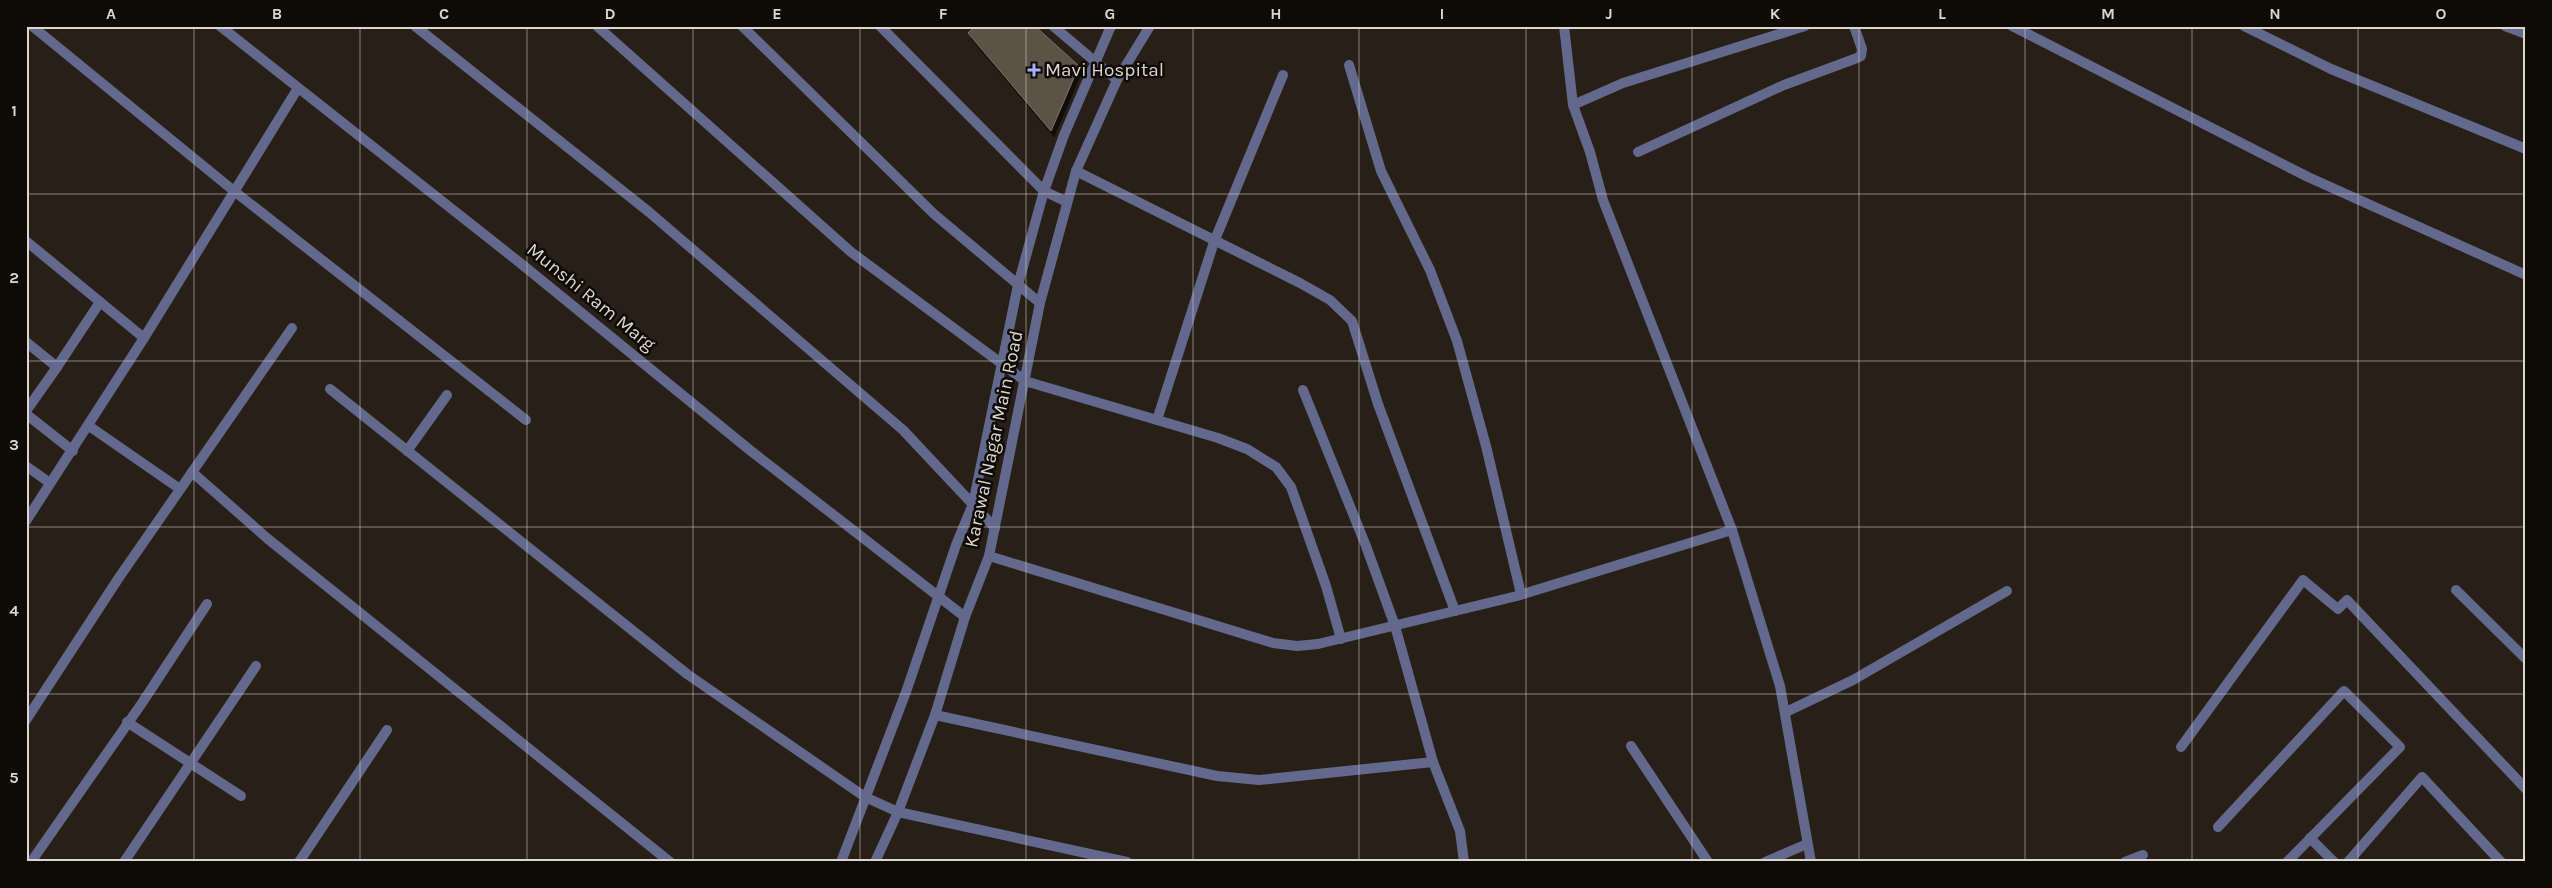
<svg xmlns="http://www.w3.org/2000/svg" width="2552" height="888" font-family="Karla,sans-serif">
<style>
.building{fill:#5b5247;stroke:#786e63;filter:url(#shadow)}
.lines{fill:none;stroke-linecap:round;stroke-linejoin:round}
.minor{stroke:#63688d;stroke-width:10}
.tertiary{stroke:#63688d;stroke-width:10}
.grid{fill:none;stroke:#dcd6d0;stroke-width:1;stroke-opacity:0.55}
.poi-dot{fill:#a6b1fc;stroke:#0e0b07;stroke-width:2}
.labels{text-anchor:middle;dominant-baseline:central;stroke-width:5;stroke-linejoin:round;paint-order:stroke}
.poi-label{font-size:19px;fill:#dcd6d0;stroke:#0e0b07;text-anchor:start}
.street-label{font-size:19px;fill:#dcd6d0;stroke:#0e0b07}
.neatline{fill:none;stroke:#dcd6d0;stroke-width:2}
.grid-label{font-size:16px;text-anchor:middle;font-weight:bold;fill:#dcd6d0}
</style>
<defs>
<filter id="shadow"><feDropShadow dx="3" dy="5.5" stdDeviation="0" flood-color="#0009"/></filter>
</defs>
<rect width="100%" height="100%" fill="#282017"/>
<!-- building -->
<path class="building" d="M975,26H1035L1079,66L1051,131L968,33Z"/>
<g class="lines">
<!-- minor -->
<g class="minor">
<path d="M32,26L234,191L526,420"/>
<path d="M220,26L519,262L751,451L965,617"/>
<path d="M415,26L649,212L903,430L995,528"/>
<path d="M597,26L851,252L1025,381L1218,438L1247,449L1276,467L1291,487L1326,586L1341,639"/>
<path d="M742,26L934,214L1040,303"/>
<path d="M880,26L1044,191L1067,202"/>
<path d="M1053,26L1117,80"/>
<path d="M2012,26L2308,177L2526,275"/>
<path d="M2244,26L2331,69L2526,149"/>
<path d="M2505,26L2526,34"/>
<path d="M1349,65L1381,171L1430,270L1457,341L1486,446L1521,594"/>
<path d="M1573,105L1623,83L1805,26"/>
<path d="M1638,152L1784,85L1857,58L1861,56L1862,49L1854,26"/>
<path d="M1076,171L1300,283L1330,300L1352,321L1378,404L1455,611"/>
<path d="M26,241L144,338"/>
<path d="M26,342L57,367L100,302"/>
<path d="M330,389L687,674L865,797L898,812L1127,862"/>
<path d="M1303,390L1366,546L1395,626L1433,762L1460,831L1464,862"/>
<path d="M26,411L57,367"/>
<path d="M26,414L73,451"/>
<path d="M1157,420L1214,242L1283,75"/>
<path d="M89,426L180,489"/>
<path d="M407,451L447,395"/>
<path d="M26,466L50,483"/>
<path d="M192,472L268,539L670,862"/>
<path d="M26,521L144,338L298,88"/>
<path d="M989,556L1273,643L1297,646L1318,644L1517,596L1732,530"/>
<path d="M2456,590L2526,659"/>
<path d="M1786,712L1853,680L2007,591"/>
<path d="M935,715L1217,776L1259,780L1433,762"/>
<path d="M26,720L118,579L292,328"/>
<path d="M127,722L241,796"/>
<path d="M1631,746L1708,862"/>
<path d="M2181,747L2303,580L2338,609L2347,600L2526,789"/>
<path d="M2218,827L2344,691L2400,747L2287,862"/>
<path d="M2310,838L2334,862"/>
<path d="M31,862L142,703L207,604"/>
<path d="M124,862L256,666"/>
<path d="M299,862L387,730"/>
<path d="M1765,862L1807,844"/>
<path d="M2125,862L2143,855"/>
<path d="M2348,862L2422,777L2501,862"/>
</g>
<!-- tertiary -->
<g class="tertiary">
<path d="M1564,26L1573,105L1590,152L1603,200L1732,530L1780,686L1811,862"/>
<path d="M841,862L906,692L956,545L973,504L1018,285L1044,191L1064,135L1111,26"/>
<path d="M875,862L898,812L935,715L965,617L989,556L1040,303L1076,171L1117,80L1150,26"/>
</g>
</g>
<!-- grid -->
<path class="grid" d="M194,26V862M360,26V862M527,26V862M693,26V862M860,26V862M1026,26V862M1193,26V862M1359,26V862M1526,26V862M1692,26V862M1859,26V862M2025,26V862M2192,26V862M2358,26V862M26,194H2526M26,361H2526M26,527H2526M26,694H2526"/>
<!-- markers -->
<path class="poi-dot" d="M1031.5 62.5h5v5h5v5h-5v5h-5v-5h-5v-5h5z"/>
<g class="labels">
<!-- poi labels -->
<g class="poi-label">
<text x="1045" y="70">Mavi Hospital</text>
</g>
<!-- street labels -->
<g class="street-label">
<text transform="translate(591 297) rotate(39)">Munshi Ram Marg</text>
<text transform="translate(994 439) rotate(-78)">Karawal Nagar Main Road</text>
</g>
</g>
<!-- border -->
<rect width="2552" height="888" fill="none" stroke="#0e0b07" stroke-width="55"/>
<rect x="28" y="28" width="2496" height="832" class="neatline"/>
<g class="grid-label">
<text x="111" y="19">A</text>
<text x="277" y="19">B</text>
<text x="444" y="19">C</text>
<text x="610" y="19">D</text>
<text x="777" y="19">E</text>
<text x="943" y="19">F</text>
<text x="1110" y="19">G</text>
<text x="1276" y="19">H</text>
<text x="1442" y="19">I</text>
<text x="1609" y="19">J</text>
<text x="1775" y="19">K</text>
<text x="1942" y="19">L</text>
<text x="2108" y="19">M</text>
<text x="2275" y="19">N</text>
<text x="2441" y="19">O</text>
<text x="14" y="116">1</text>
<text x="14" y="283">2</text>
<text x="14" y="450">3</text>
<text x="14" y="616">4</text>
<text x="14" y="783">5</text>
</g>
</svg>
